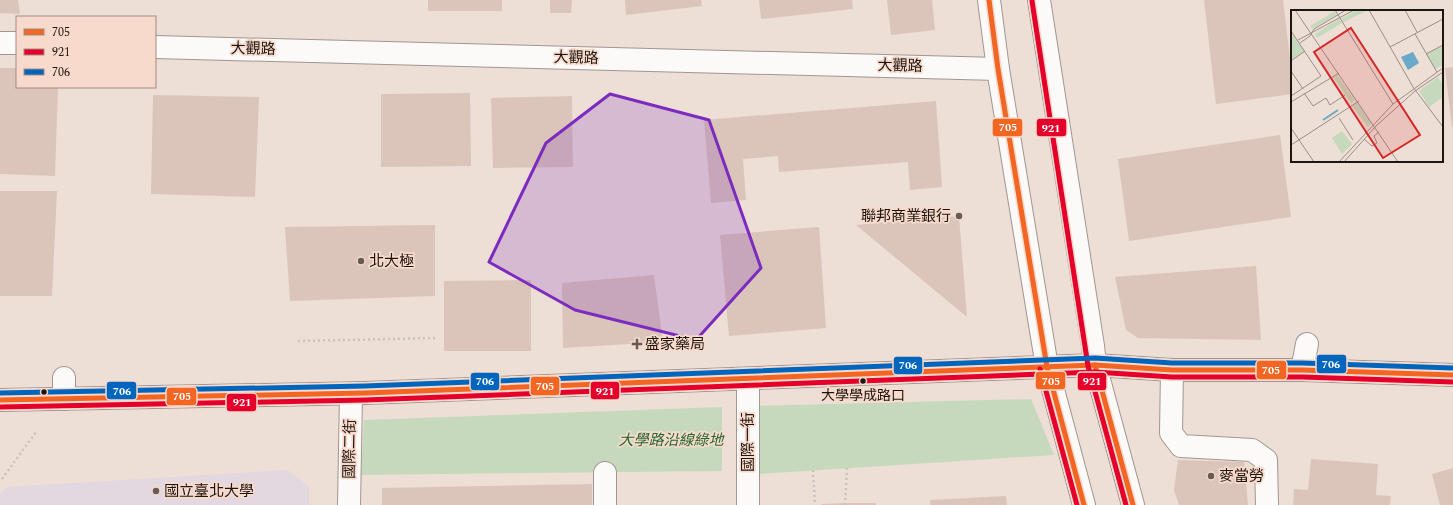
<svg xmlns="http://www.w3.org/2000/svg" width="1453" height="505" font-family="Spectral,'Noto Sans TC',serif">
<style>
.education{fill:#e3d7e0}
.green{fill:#c6d9bd}
.building{fill:#dbc5ba}
.lines{fill:none;stroke-linecap:round;stroke-linejoin:round}
.minor-casing{stroke:#a19690;stroke-width:24}
.path{stroke:#c8c3c0;stroke-width:2.5;stroke-dasharray:2 3;stroke-linecap:butt}
.minor{stroke:#fcfaf9;stroke-width:22}
.bus-1-casing{stroke:#f7dacc;stroke-width:8}
.bus-2-casing{stroke:#f7dacc;stroke-width:8}
.bus-3-casing{stroke:#f7dacc;stroke-width:8}
.bus-1{stroke:#f26522;stroke-width:5}
.bus-2{stroke:#e4002b;stroke-width:5}
.bus-3{stroke:#0065bd;stroke-width:5}
.marked{fill:#7b2cbf;fill-opacity:0.2;stroke:#7b2cbf;stroke-width:3;stroke-linejoin:round}
.poi-dot{fill:#675b55;stroke:#f7dacc;stroke-width:1.5}
.bus-dot{fill:#1f1510;stroke:#f7dacc;stroke-width:1.5}
.labels{text-anchor:middle;dominant-baseline:central;stroke-width:3.5;stroke-linejoin:round;paint-order:stroke}
.bus-label{font-size:14px;fill:#1f1510;stroke:#f7dacc}
.street-label{font-size:15px;fill:#1f1510;stroke:#f7dacc}
.poi-label{font-size:15px;fill:#1f1510;stroke:#f7dacc;text-anchor:start}
.park-label{font-size:15px;font-style:italic;fill:#21672e;stroke:#f7dacc}
.inset-river{fill:none;stroke:#6aa9c7;stroke-width:2}
.inset-road{fill:none;stroke:#9b8e87;stroke-width:1}
.view{fill:#d62828;fill-opacity:0.15;stroke:#d62828;stroke-width:2}
.inset-edge{fill:none;stroke:#1f1510;stroke-width:2}
.line-badge{stroke:#f7dacc;stroke-width:1.5}
.badge-label{font-size:11px;text-anchor:middle;font-weight:bold;fill:#fff}
</style>
<rect width="100%" height="100%" fill="#edded6"/>
<!-- education -->
<path class="education" d="M288,470L309,487V505H0V494L7,487Z"/>
<!-- green -->
<g class="green">
<path d="M1031,399L1054,455L760,474L757,406Z"/>
<path d="M722,407V471L361,475L364,420Z"/>
</g>
<!-- building -->
<g class="building">
<path d="M0,0H18L20,14L0,13Z"/>
<rect x="428" y="0" width="74" height="11"/>
<path d="M550,0H572L571,13H550Z"/>
<path d="M625,0H701L702,6L626,15Z"/>
<path d="M759,0H852L853,9L761,19Z"/>
<path d="M887,0H932L935,30L891,35Z"/>
<path d="M1204,0H1283L1292,75V94L1216,104Z"/>
<path d="M1453,67V127H1452L1445,68Z"/>
<path d="M0,68H17V87H58L55,176L0,174Z"/>
<path d="M470,93L471,166L381,167V94Z"/>
<path d="M153,95L259,97L255,197L151,194Z"/>
<path d="M572,96L573,167L493,168L491,98Z"/>
<path d="M936,101L942,187L910,190L908,162L779,172L778,156L743,159L746,200L711,203L704,120Z"/>
<path d="M1280,135L1291,217L1129,241L1118,159Z"/>
<path d="M0,191H57L52,296H0Z"/>
<path d="M959,216L967,317L856,225Z"/>
<path d="M435,225V296L290,301L285,227Z"/>
<path d="M819,227L826,328L729,336L720,235Z"/>
<path d="M1256,266L1261,340L1138,338L1126,330L1115,277Z"/>
<path d="M654,275L663,342L563,348L562,283Z"/>
<path d="M531,280V351H444V281Z"/>
<path d="M1311,459L1378,464L1376,495L1391,496L1390,505H1293L1294,489L1308,490Z"/>
<path d="M1178,460L1244,462L1248,505H1179L1174,490Z"/>
<path d="M1453,468V505H1440L1432,474Z"/>
<path d="M592,484V505H382V488Z"/>
<path d="M1006,496L1007,505H930V500Z"/>
<path d="M845,503H876V505H821V504Z"/>
</g>
<g class="lines">
<defs>
<g id="minor">
<path d="M989,0L998,69L1047,367L1084,505"/>
<path d="M1039,0L1093,346L1095,365L1133,505"/>
<path d="M0,43H17"/>
<path d="M155,47L998,69"/>
<path d="M1172,370L1171,433L1181,446L1252,450L1266,460L1267,505"/>
<path d="M1302,370L1307,344"/>
<path d="M64,378V399"/>
<path d="M748,379V505"/>
<path d="M0,400L365,393L1095,365L1172,370H1302L1453,375"/>
<path d="M605,473V505"/>
<path d="M349,505L351,394"/>
</g>
</defs>
<!-- minor casing -->
<use href="#minor" class="minor-casing"/>
<!-- path -->
<g class="path">
<path d="M298,341L435,338"/>
<path d="M813,470L815,505"/>
<path d="M2,479L36,432"/>
<path d="M845,505L847,468"/>
</g>
<!-- minor -->
<use href="#minor" class="minor"/>
<defs>
<g id="bus-1">
<path d="M989,0L998,69L1047,367L1084,505"/>
<path d="M1095,365L1133,505"/>
<path d="M0,400L365,393L1095,365L1172,370H1302L1453,375"/>
</g>
<g id="bus-2">
<path d="M1032,1L1088,366L1126,505"/>
<path d="M1040,369L1077,505"/>
<path d="M0,407L365,400L1095,372L1172,377H1302L1453,382"/>
</g>
<path id="bus-3" d="M0,393L365,386L1095,358L1172,363H1302L1453,368"/>
</defs>
<!-- bus-1 casing -->
<use href="#bus-1" class="bus-1-casing"/>
<!-- bus-2 casing -->
<use href="#bus-2" class="bus-2-casing"/>
<!-- bus-3 casing -->
<use href="#bus-3" class="bus-3-casing"/>
<!-- bus-1 -->
<use href="#bus-1" class="bus-1"/>
<!-- bus-2 -->
<use href="#bus-2" class="bus-2"/>
<!-- bus-3 -->
<use href="#bus-3" class="bus-3"/>
</g>
<!-- marked area -->
<path class="marked" d="M610,94L709,120L761,268L696,340L575,310L489,262L546,143Z"/>
<!-- markers -->
<g class="poi-dot">
<circle cx="959" cy="216" r="4"/>
<circle cx="361" cy="261" r="4"/>
<path d="M635 338h4v4h4v4h-4v4h-4v-4h-4v-4h4z"/>
<circle cx="1211" cy="476" r="4"/>
<circle cx="156" cy="491" r="4"/>
</g>
<g class="bus-dot">
<circle cx="863" cy="381" r="3.5"/>
<circle cx="44" cy="392" r="3.5"/>
</g>
<g class="labels">
<!-- bus labels -->
<g class="bus-label">
<text x="863" y="395">大學學成路口</text>
</g>
<!-- street labels -->
<g class="street-label">
<text transform="translate(253 49) rotate(1)">大觀路</text>
<text transform="translate(576 58) rotate(1)">大觀路</text>
<text transform="translate(900 66) rotate(1)">大觀路</text>
<text transform="translate(748 442) rotate(-90)">國際一街</text>
<text transform="translate(350 449) rotate(-89)">國際二街</text>
</g>
<!-- poi labels -->
<g class="poi-label">
<text x="951" y="216" text-anchor="end">聯邦商業銀行</text>
<text x="369" y="261">北大極</text>
<text x="645" y="344">盛家藥局</text>
<text x="1219" y="476">麥當勞</text>
<text x="164" y="491">國立臺北大學</text>
</g>
<!-- park labels -->
<g class="park-label">
<text x="671" y="440">大學路沿線綠地</text>
</g>
</g>
<!-- overview -->
<g transform="translate(1291 10)">
<rect width="152" height="152" fill="#edded6"/>
<path d="M65,0L75,1L53,12L50,9ZM44,1L45,5L21,19L19,16ZM48,9L51,13L26,28L24,24ZM0,23L14,41L0,51ZM152,35V55L144,59L135,44ZM46,65L64,90L60,93L42,67ZM147,67L152,75V87L138,97L128,81ZM66,93L80,113L77,117L61,96ZM51,121L61,134L51,144L41,128Z" fill="#c6d9bd"/>
<path d="M122,42L128,53L117,60L110,47Z" fill="#6aa9c7"/>
<path class="inset-river" d="M32,110L47,100"/>
<path class="inset-road" d="M4,0L107,152M44,0L102,94M78,0L122,77L152,117M114,0L126,22M0,21L30,66L0,86M124,24L146,62M7,30L63,0M9,33L19,26L23,19L55,0M99,37L152,9M135,44L152,35M0,51L14,41M0,61L12,79M13,83L22,96L35,88L39,95L54,85M0,92L48,63M48,108L62,130M0,118L23,152M73,129L81,136L86,133L83,126L88,122M0,135L68,91M48,152L102,94L152,58M53,152L85,116L124,81L152,62"/>
<path class="view" d="M60,18L129,125L92,148L23,42Z"/>
<rect width="152" height="152" class="inset-edge"/>
</g>
<g class="line-badge">
<rect x="992" y="118" width="31" height="19" rx="4" fill="#f26522"/>
<rect x="1036" y="118" width="31" height="19" rx="4" fill="#e4002b"/>
<rect x="1316" y="354" width="31" height="20" rx="4" fill="#0065bd"/>
<rect x="893" y="356" width="30" height="19" rx="4" fill="#0065bd"/>
<rect x="1256" y="360" width="31" height="20" rx="4" fill="#f26522"/>
<rect x="1035" y="371" width="31" height="19" rx="4" fill="#f26522"/>
<rect x="1077" y="372" width="30" height="19" rx="4" fill="#e4002b"/>
<rect x="470" y="372" width="30" height="19" rx="4" fill="#0065bd"/>
<rect x="530" y="376" width="30" height="20" rx="4" fill="#f26522"/>
<rect x="106" y="381" width="31" height="19" rx="4" fill="#0065bd"/>
<rect x="590" y="381" width="30" height="19" rx="4" fill="#e4002b"/>
<rect x="166" y="387" width="31" height="19" rx="4" fill="#f26522"/>
<rect x="226" y="393" width="31" height="19" rx="4" fill="#e4002b"/>
</g>
<g class="badge-label">
<text x="1008" y="131">705</text>
<text x="1051" y="132">921</text>
<text x="1331" y="368">706</text>
<text x="908" y="369">706</text>
<text x="1271" y="374">705</text>
<text x="1051" y="385">705</text>
<text x="1092" y="385">921</text>
<text x="485" y="385">706</text>
<text x="545" y="390">705</text>
<text x="122" y="395">706</text>
<text x="605" y="395">921</text>
<text x="182" y="400">705</text>
<text x="242" y="406">921</text>
</g>
<!-- legend -->
<rect x="16" y="16" width="140" height="72" fill="#f7dacc" stroke="#a18b81"/>
<rect x="24" y="29" width="20" height="6" fill="#f26522" stroke="#a18b81"/>
<text x="52" y="36" font-size="12" fill="#1f1510">705</text>
<rect x="24" y="49" width="20" height="6" fill="#e4002b" stroke="#a18b81"/>
<text x="52" y="56" font-size="12" fill="#1f1510">921</text>
<rect x="24" y="69" width="20" height="6" fill="#0065bd" stroke="#a18b81"/>
<text x="52" y="76" font-size="12" fill="#1f1510">706</text>
</svg>
